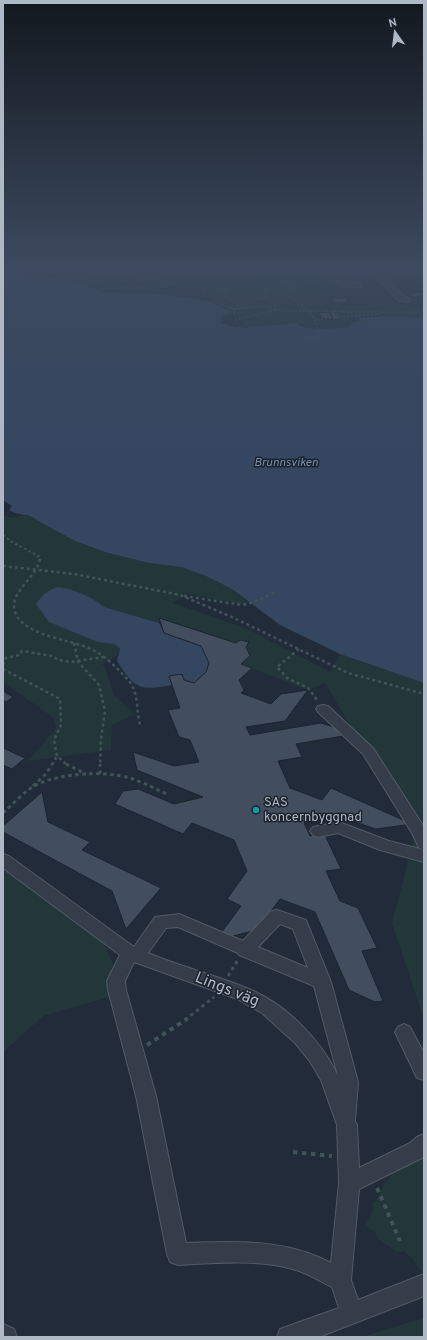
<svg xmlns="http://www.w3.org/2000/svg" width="427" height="1340" font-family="Overpass,sans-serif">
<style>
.green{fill:#23373a}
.water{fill:#354660}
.building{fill:#424e5e;stroke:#1c2430}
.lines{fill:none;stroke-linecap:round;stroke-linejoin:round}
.minor-casing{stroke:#525b67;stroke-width:2}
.path-far4{stroke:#405457;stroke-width:1.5;stroke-dasharray:2 2;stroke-linecap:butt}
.path-far3{stroke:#405457;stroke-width:2;stroke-dasharray:2.5 2.5;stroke-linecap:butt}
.path-far2{stroke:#405457;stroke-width:2.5;stroke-dasharray:3 3;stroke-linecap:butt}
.path-far1{stroke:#405457;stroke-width:3;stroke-dasharray:3.5 3.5;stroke-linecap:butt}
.path{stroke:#405457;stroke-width:4;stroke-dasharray:4.5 4.5;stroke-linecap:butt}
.minor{fill:#343d49;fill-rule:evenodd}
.culture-dot{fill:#0f9aa8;stroke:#1a222d;stroke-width:1.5}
.labels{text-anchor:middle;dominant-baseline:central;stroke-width:3;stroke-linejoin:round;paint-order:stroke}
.far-water-label{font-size:12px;font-style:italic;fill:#778eae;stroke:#1a222d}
.poi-label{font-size:13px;fill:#afb8c5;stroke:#1a222d;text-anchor:start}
.near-street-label{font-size:16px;fill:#afb8c5;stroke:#1a222d}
</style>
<rect width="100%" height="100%" fill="#212b39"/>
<!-- green -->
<g class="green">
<path d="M76,267H118L149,271L147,273L197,280L209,270L215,271L220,267H325L328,273L348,289L317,295L325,307L392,303L424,309V316L418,318L386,315L358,317L357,318L363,321L354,322L349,327L343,328L313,329L307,326L286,323L264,327L239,328L237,327L244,324L243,320C235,314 229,314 220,319L221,317L231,313L212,302L211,296L208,293C197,291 173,284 163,289L181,294L180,296L208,301L167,295L130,294L112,291L128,292L129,291L99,290L72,280L3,272V270L40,273L64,272L89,279L108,276L125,278L117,280L116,282L118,286H136L146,285L145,281L149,279L146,277Z"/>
<path d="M23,515L35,518L38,521L75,541L107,553L149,563L181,567L206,576L232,589L249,603L242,604L188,594L173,603L248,629L330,672L340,654L424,683V1019L392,923L418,823L385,784L325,683L308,690L241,664L250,656L246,647L249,642L240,640L236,643L160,618L159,623L104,607L99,602L98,642L114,644L120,648L116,657L101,664L104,665L114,695L134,714L112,725L111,750L27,761L56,729L54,718L3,682V516L17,517Z"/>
<path d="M3,869L100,937L127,992L43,1016L3,1052Z"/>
<path d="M424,1136V1275L411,1257L403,1251L398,1253L377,1238L376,1233L365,1226L373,1209L372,1204L376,1201L385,1183Z"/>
<path d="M424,1318V1337H361Z"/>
</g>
<!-- water -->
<g class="water">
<path d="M3,272L72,280L102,292L167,295L208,301L232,312L221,317L220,323L233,327L245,328L296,323L300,326L313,329L343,328L349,327L354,322L362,321L357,318L387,316L418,318L424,316V683L340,654L280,625L232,589L206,576L181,567L149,563L108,553L75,541L38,521C31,513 17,516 9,510L12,506L3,500Z"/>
<path d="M58,587C73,589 93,597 104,607L159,623L164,633L201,646L209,663L206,672L194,683L184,680L181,674L169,676L172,685C139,691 135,689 117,661L120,648L114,644L98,642L49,622L36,604C42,596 48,589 58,587Z"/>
</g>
<!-- building -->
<g class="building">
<path d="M346,271L354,275L347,277L338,274Z"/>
<path d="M357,272H368L373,277H360Z"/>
<path d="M424,292V296L412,297L410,293Z"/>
<path d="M346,298L348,302L335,303L332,299Z"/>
<path d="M329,312L333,318L323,319L319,313Z"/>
<path d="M329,312H334L339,319L324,320L323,319L333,318Z"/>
<path d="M159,618L236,643L240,640L249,642L246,647L250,656L241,664L252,668L239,680L244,690L241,693L271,704L281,694L308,690L285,721L246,727L250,735L321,723L340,729L343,736L296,744L302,757L278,761L290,788L322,800L331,788L412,824L376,829L340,817L304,823L310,836L324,833L341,869L326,871L340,901L358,908L377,948L362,951L383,1001L375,1002L349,990L315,912L280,899L257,930L229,937L221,933L241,906L227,899L247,871L234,840L192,823L183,834L115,804L123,791L138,789L174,804L203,797L137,770L133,752L174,766L199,762L190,740L179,737L168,710L180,708L169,676L182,674L184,680L194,683L206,672L209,663L201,646L164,633Z"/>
<path d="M3,691L13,697L6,702L3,700Z"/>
<path d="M3,748L25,758L12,769L3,765Z"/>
<path d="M42,792L48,822L90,842L82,850L161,888L126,929L112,891L3,832V826Z"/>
</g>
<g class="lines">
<defs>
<g id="minor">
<path d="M347,267H365L362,269L335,272L347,282L361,283V287L342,286L325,271L329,269Z"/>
<path d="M367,267H374L405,297L409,298V302L399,301Z"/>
<path d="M323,705L328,706L373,748L424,827V850L419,848L412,833L363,754L318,712L316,709L318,706Z"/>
<path d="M339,822L389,841L424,850V862L380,850L338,833L318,837L313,835L310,831L313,827Z"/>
<path d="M3,854L9,856L134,947L155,917L179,914L243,941L271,911L277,910L306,920L331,982L358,1082L355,1121L357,1125L359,1168L410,1143L417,1137L424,1134V1157L359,1189L351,1280L358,1300L424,1274V1296L319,1337H277L280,1329L339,1308L332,1287C323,1283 314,1277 304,1273C268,1258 217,1263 178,1265L170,1262L167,1254L136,1096L108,990L107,981L120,955L3,868ZM280,924L293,929L308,968L258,947ZM178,927L238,953L239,955L314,986L338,1076C321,1040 286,1004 249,989C216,975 181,967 148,953L166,928ZM134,962L237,999L262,1013L295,1043L309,1060L321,1080L337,1125L339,1183L331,1263C286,1239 236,1241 186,1243L156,1096L126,990L125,981Z"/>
<path d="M404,1024L410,1027L424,1053V1080L417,1078L395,1032L398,1027Z"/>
<path d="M3,1324L14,1329L17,1337H3Z"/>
</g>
</defs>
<!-- minor casing -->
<use href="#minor" class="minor-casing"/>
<!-- path-far4 -->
<g class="path-far4">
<path d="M85,267L133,278H151L176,283"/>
<path d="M297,267L303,272"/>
<path d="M3,271L53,273L130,289L180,284L226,288L266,289L292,297L308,311C347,311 385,313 424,312"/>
<path d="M275,275H296L319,283"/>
<path d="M281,283L294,286"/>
<path d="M119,288L124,291"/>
<path d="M217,288L226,293V297L242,308"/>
<path d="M266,289V298L274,304L275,309L288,311H308L315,320L320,338"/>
<path d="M267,289L303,272L320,269"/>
<path d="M284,294L297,287L294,286L308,280"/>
<path d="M202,295L207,287"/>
<path d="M257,299L266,298"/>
<path d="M222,305L235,309L234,313"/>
<path d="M235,309L264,306L275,309"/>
<path d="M342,311L353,314"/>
<path d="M378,313L383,323"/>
<path d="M339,317L378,314"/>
<path d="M235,320L276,310"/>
<path d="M317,320L339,317L334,311"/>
<path d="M306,337H320"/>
</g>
<!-- path-far3 -->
<path class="path-far3" d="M3,535L12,542L40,557L39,560"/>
<!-- path-far2 -->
<g class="path-far2">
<path d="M40,559C36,577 15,589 14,604C12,635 71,639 91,649C106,656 118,669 129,681C140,695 135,711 141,727"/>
<path d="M3,566L74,574L180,595L232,617L348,673L424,694"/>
<path d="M184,596L242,605L254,602L274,593"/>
<path d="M74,643L78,662L99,685L105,711L101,739L100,765"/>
<path d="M299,649L277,667L287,678L308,688L318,701"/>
<path d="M3,665L6,658L20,655L22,651L53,656L58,660L71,662L104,657"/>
<path d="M3,669L60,699L61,725L54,740L57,756L67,765"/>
<path d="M52,765L57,756"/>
</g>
<!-- path-far1 -->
<g class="path-far1">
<path d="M66,764L86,774"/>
<path d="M100,774V764"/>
<path d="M33,786L46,774L52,764"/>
<path d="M3,813C12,805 21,795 31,788C54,773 103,770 130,778C143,782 155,789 167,794"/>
<path d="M228,976L238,960"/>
<path d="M185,1020L214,997"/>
</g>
<!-- path -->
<g class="path">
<path d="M147,1045L187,1019"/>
<path d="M293,1152L332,1156"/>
<path d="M377,1188L400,1241"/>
</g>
<!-- minor -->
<use href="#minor" class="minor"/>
</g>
<!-- sky -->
<linearGradient id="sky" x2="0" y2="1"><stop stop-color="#12181f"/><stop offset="0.59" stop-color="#3d4a5f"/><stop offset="1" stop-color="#3d4a5f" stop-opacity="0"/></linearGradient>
<rect width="427" height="454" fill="url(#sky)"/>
<!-- markers -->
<circle class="culture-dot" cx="256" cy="810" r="4"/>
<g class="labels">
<!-- far-water labels -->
<g class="far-water-label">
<text x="286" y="463">Brunnsviken</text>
</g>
<!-- poi labels -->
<g class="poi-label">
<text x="264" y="803">SAS<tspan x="264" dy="15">koncernbyggnad</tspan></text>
</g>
<!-- near-street labels -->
<g class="near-street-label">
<text transform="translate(227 990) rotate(22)">Lings väg</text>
</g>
</g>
<!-- border -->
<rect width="427" height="1340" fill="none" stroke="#afb8c5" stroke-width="8"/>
<!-- north arrow -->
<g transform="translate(395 32) rotate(346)" stroke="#1a222d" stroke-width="3" paint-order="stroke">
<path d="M0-3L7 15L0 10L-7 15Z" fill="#afb8c5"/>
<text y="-6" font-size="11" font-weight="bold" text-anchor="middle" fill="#afb8c5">N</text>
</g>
</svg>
